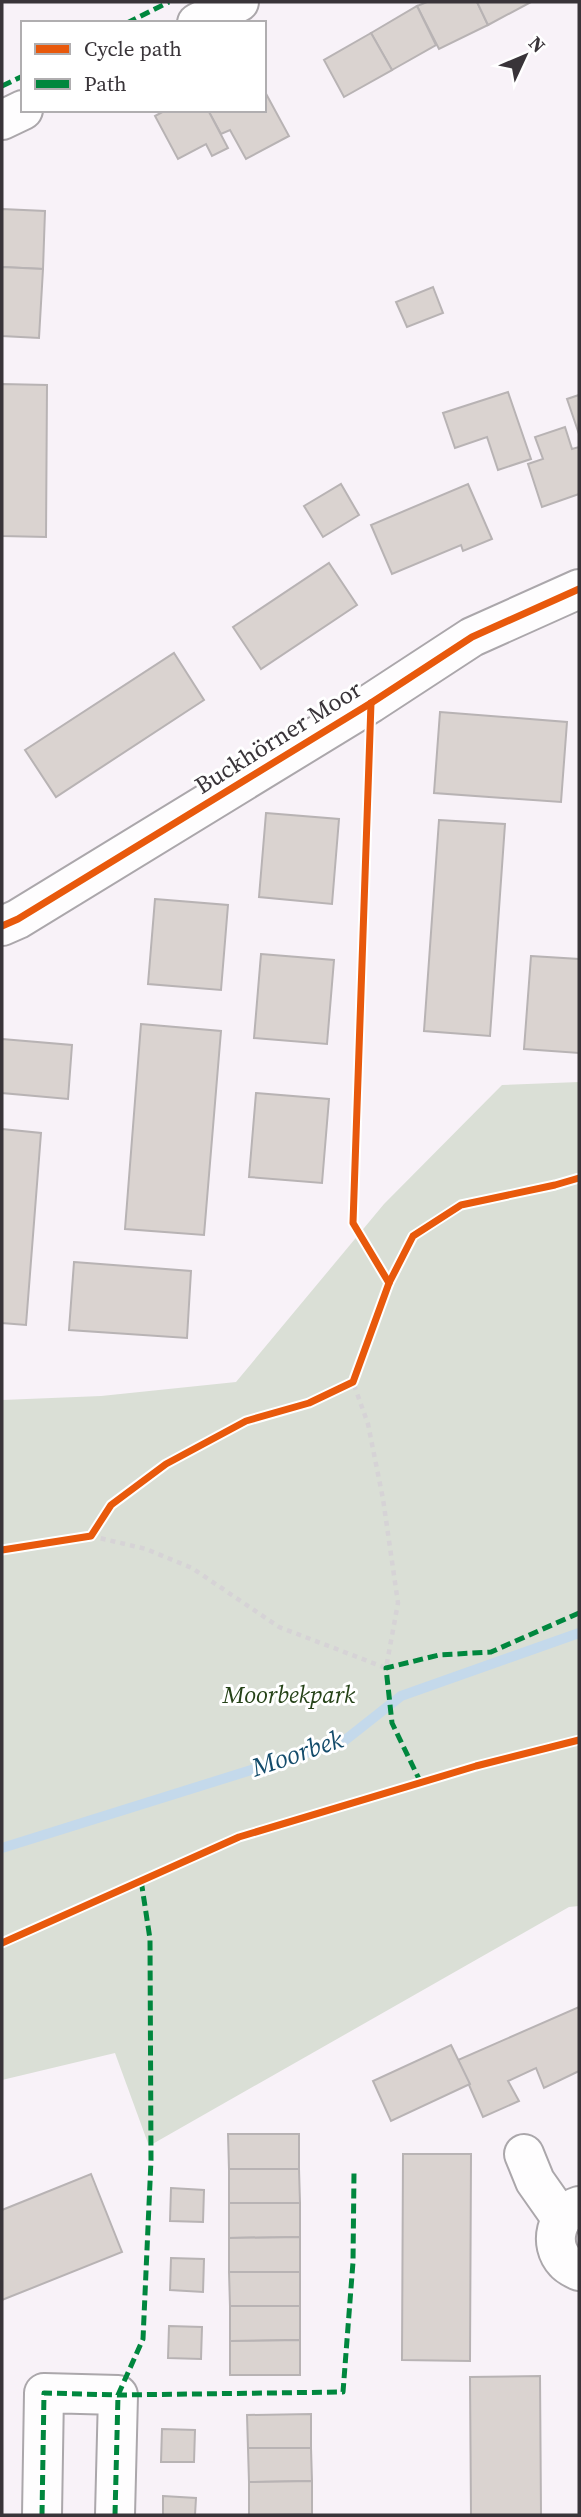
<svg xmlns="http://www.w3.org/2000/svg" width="581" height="2517" font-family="'Source Serif 4',serif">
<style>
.green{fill:#dadfd6}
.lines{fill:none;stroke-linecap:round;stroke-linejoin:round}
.stream{stroke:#c4d9eb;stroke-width:10}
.building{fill:#dad3d0;stroke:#b8b3b4;stroke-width:2}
.minor-casing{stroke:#aba7ab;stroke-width:42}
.path{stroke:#d6d3d6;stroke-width:4.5;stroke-dasharray:5 5;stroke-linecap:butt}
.minor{stroke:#fefdfe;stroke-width:38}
.quiet{stroke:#00873e;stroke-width:5;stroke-dasharray:10 5;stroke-linecap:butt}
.cycleway-casing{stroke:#fff;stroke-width:11}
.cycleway{stroke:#e8590c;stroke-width:7}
.labels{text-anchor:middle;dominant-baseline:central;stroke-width:6;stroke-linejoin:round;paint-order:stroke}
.street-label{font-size:24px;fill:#393439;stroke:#fff}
.park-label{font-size:24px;font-style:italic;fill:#254217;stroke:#fff}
.water-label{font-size:26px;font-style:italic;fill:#144c6b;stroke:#fff}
</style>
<rect width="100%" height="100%" fill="#f8f2f8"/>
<!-- green -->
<path class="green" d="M579,1082V1906L569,1907L149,2146L115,2053L2,2080V1400L101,1396L236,1382L384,1204L502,1085Z"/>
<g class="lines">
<!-- stream -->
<path class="stream" d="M2,1848L344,1741L401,1696L579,1633"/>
</g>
<!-- building -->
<g class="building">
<path d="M427,2H477L488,25L439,49L417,6Z"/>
<path d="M477,2H531L488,25Z"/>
<path d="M417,6L436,45L392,70L371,33Z"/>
<path d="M371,33L392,70L344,97L324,60Z"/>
<path d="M264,90L289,136L246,159L230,130L221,134L208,110H264Z"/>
<path d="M166,110H208L228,148L212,156L206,144L178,159L155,116Z"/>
<path d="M2,209L45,211L43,269L2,267Z"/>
<path d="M2,267L43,269L39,338L2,336Z"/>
<path d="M433,287L443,313L407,327L396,302Z"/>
<path d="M2,384L47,385L46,537L2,536Z"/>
<path d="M508,392L531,459L498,470L487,437L455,448L443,413Z"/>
<path d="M579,395V434L567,399Z"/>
<path d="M565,427L572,449L579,447V494L542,507L528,464L543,459L535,437Z"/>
<path d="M341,484L359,515L323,537L304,506Z"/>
<path d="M468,484L492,539L463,551L461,545L392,574L371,525Z"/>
<path d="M329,563L357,605L261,669L233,627Z"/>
<path d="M174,653L204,700L56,797L25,750Z"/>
<path d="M440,712L567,722L561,802L434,793Z"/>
<path d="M266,813L339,819L332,904L259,897Z"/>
<path d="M439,820L505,824L490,1036L424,1031Z"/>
<path d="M155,899L228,905L221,990L148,984Z"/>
<path d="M261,954L334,960L327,1044L254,1038Z"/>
<path d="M531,956L579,959V1053L524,1049Z"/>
<path d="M141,1024L221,1031L204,1235L125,1229Z"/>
<path d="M2,1039L72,1045L68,1099L2,1093Z"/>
<path d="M256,1093L329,1099L322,1183L249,1177Z"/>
<path d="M2,1129L41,1133L26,1325L2,1323Z"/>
<path d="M74,1262L191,1271L187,1338L69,1330Z"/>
<path d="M579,2007V2071L544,2088L536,2068L508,2081L519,2101L483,2117L458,2060Z"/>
<path d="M451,2045L470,2084L391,2121L373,2081Z"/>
<path d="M228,2134H299V2169H229Z"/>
<path d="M403,2154H471L470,2361L402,2360Z"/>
<path d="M229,2169H299L300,2203H229Z"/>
<path d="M91,2174L122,2252L2,2300V2210Z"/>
<path d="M171,2188L204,2190L203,2222L170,2221Z"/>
<path d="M229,2203H300V2237L229,2238Z"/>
<path d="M300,2237V2272H229V2238Z"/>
<path d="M171,2258L204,2259L203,2292L170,2290Z"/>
<path d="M229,2272H300V2306H230Z"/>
<path d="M230,2306H300V2340L230,2341Z"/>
<path d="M169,2326L202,2327L201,2359L168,2358Z"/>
<path d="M300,2340V2375H230V2341Z"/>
<path d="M540,2376L541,2515H471L470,2377Z"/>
<path d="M311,2414V2448H248L247,2415Z"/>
<path d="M162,2429L195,2430L194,2462H161Z"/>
<path d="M248,2448H311L312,2481L249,2482Z"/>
<path d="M312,2481V2514L249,2515V2482Z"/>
<path d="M163,2496L196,2498L195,2515H163Z"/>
</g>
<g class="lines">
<defs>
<g id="minor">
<path d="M197,23L239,2"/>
<path d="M2,120L23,110"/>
<path d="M2,926L18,919L371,703L472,637L579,589"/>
<path d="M524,2154L535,2181L561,2218"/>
<path d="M579,2206C556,2213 548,2244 565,2262C568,2266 575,2269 579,2271"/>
<path d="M42,2515L44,2393L118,2395L115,2515"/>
</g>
</defs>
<!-- minor casing -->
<use href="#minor" class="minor-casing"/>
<!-- path -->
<g class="path">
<path d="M370,748L353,1223L389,1283"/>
<path d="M91,1536L146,1549L192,1568L279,1627L386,1668L398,1603L383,1499L368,1424L353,1382"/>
</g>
<!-- minor -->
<use href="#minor" class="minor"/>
<!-- quiet -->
<g class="quiet">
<path d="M127,23L169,2"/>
<path d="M2,86L23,76"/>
<path d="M421,1783L392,1723L386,1668L439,1655L491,1652L579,1613"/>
<path d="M42,2515L44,2393L118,2395L343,2392L353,2262L354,2173"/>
<path d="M115,2515L118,2395L143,2339L151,2160L150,1939L141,1880"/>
</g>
<defs>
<g id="cycleway">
<path d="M371,703L353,1223L389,1283"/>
<path d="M2,926L18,919L371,703L472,637L579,589"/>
<path d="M2,1550L91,1536L111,1505L166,1464L246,1421L309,1403L353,1382L389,1283L413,1236L461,1205L555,1185L579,1178"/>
<path d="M2,1943L239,1837L476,1766L579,1740"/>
</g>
</defs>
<!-- cycleway casing -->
<use href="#cycleway" class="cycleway-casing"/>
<!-- cycleway -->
<use href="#cycleway" class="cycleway"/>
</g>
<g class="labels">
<!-- street labels -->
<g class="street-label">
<text transform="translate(278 737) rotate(-32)">Buckhörner Moor</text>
</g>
<!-- park labels -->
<g class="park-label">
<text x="289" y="1694">Moorbekpark</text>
</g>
<!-- water labels -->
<g class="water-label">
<text transform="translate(297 1753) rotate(-19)">Moorbek</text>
</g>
</g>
<!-- border -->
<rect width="581" height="2517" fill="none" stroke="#393439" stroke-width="7"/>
<!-- legend -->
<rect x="21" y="21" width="245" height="91" fill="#ffffff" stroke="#b0aeb0" stroke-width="2"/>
<rect x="35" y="44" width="35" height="10" fill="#e8590c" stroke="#b0aeb0" stroke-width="2"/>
<text x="84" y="56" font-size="21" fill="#393439">Cycle path</text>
<rect x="35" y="79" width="35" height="10" fill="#00873e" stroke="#b0aeb0" stroke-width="2"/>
<text x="84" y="91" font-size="21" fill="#393439">Path</text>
<!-- north arrow -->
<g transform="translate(525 56) rotate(46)" stroke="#ffffff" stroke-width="5" paint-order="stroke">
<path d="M0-5L12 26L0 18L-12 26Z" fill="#393439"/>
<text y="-10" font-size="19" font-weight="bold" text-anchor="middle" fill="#393439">N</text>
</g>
</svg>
